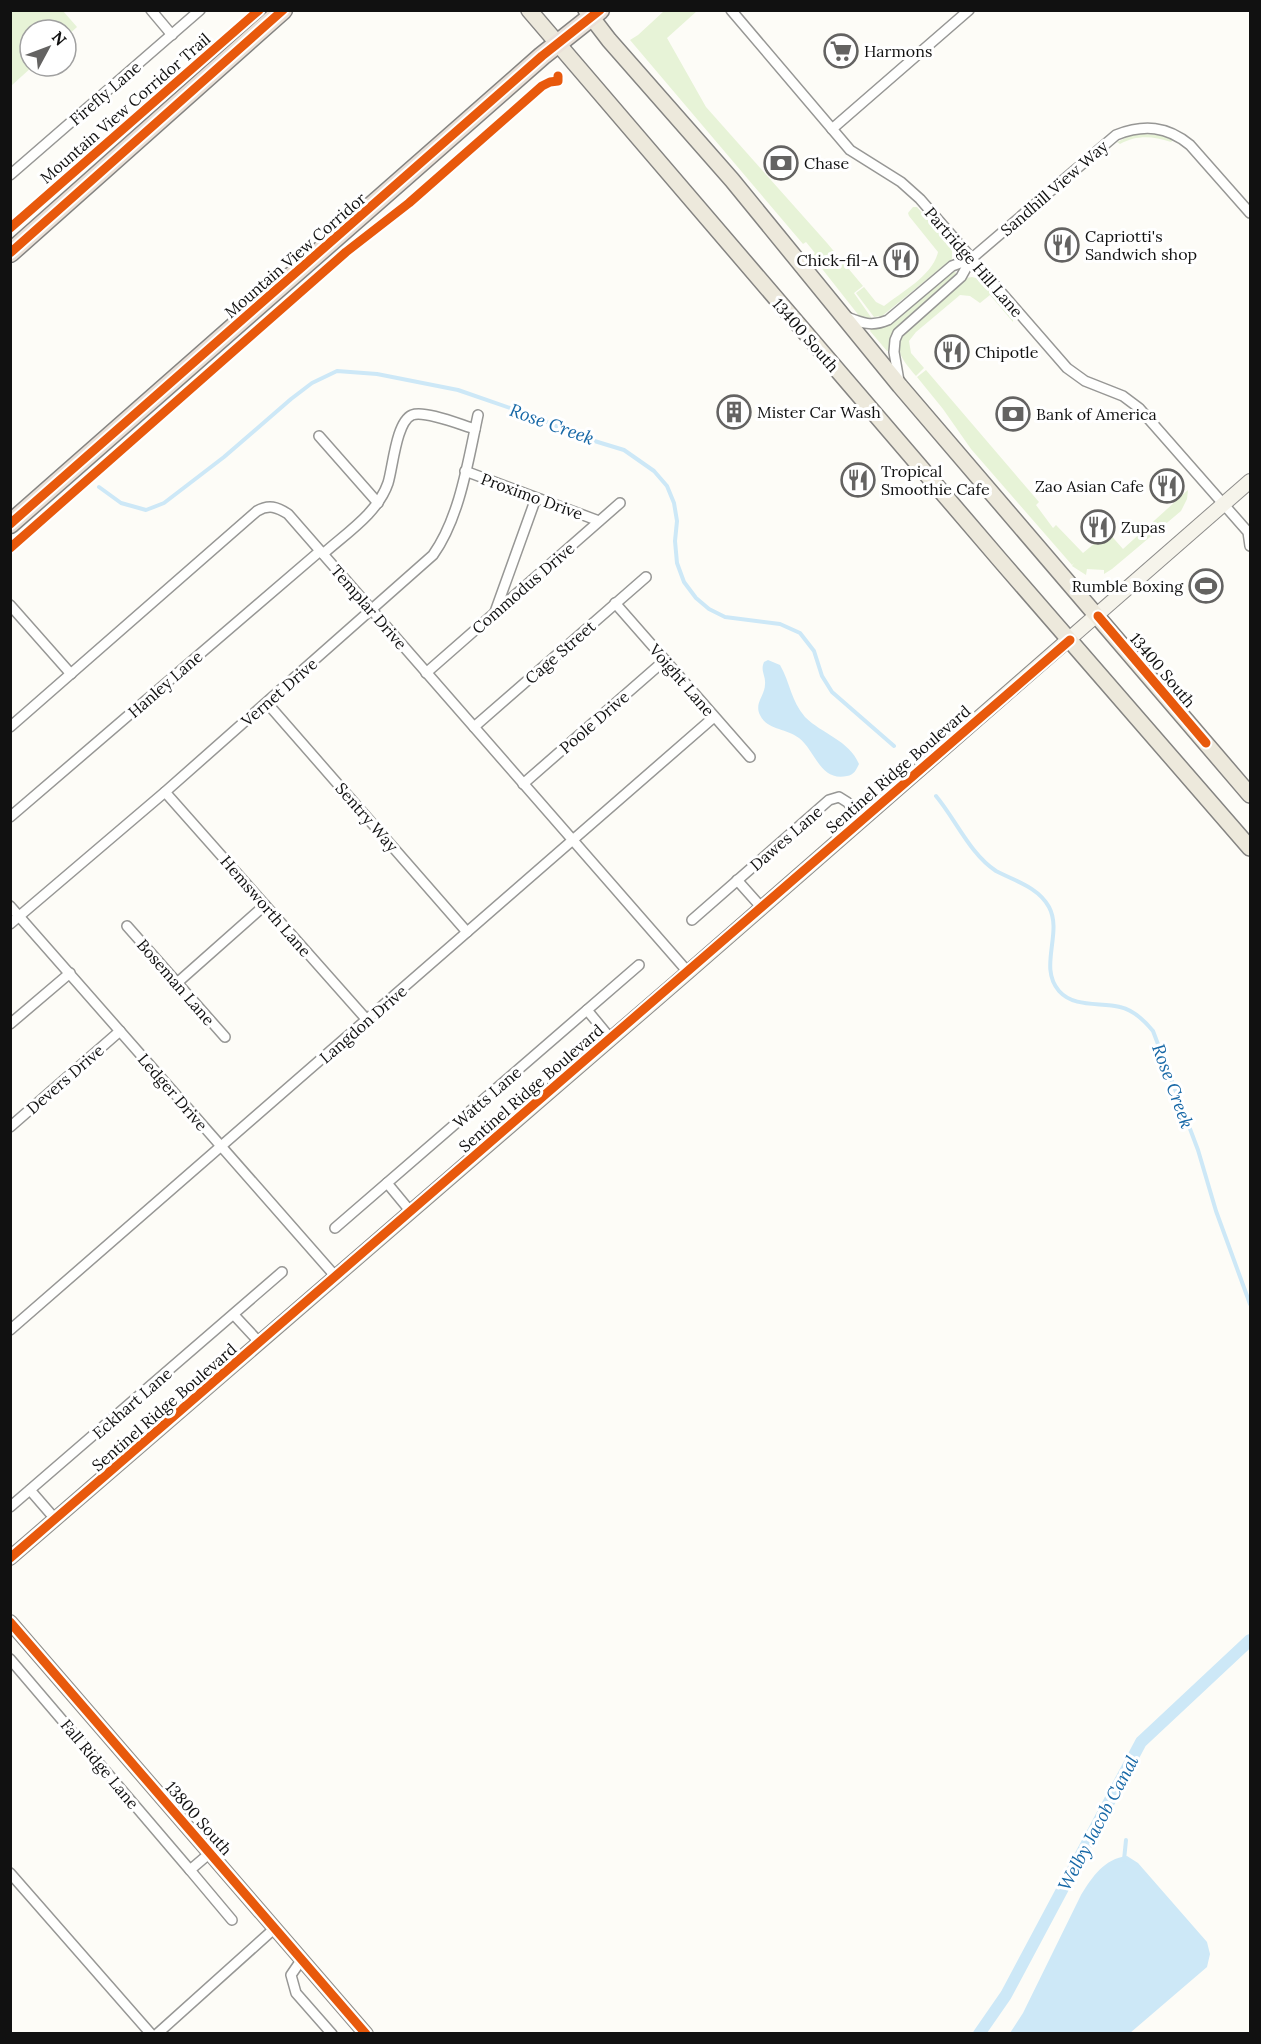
<svg xmlns="http://www.w3.org/2000/svg" width="1261" height="2044" font-family="Lora,serif">
<style>
.green{fill:#e7f3d7}
.water{fill:#cde8f7}
.lines{fill:none;stroke-linecap:round;stroke-linejoin:round}
.stream{stroke:#cde8f7;stroke-width:4}
.canal{stroke:#cde8f7;stroke-width:12}
.street-casing{stroke:#979795;stroke-width:12}
.secondary-casing{stroke:#8e8d8b;stroke-width:16}
.primary-casing{stroke:#858482;stroke-width:18}
.highway-casing{stroke:#858482;stroke-width:21}
.street{stroke:#fffffe;stroke-width:9}
.secondary{stroke:#f6f4eb;stroke-width:14}
.primary{stroke:#ede9dc;stroke-width:15}
.highway{stroke:#eae1d8;stroke-width:18}
.cycleway-casing{stroke:#fff;stroke-width:13}
.cycleway{stroke:#e8590c;stroke-width:9}
.labels{text-anchor:middle;dominant-baseline:central;stroke-width:6;stroke-linejoin:round;paint-order:stroke}
.poi-label{font-size:16px;fill:#111;stroke:#fff;text-anchor:start}
.street-label{font-size:16px;fill:#111;stroke:#fff}
.water-label{font-size:18px;font-style:italic;fill:#1768a6;stroke:#fff}
</style>
<rect width="100%" height="100%" fill="#fdfcf7"/>
<!-- green -->
<g class="green">
<path d="M11,10L63,11L77,27L66,37V30H30V66H33L11,86Z"/>
<path d="M664,11H697L667,38L706,107L827,243L863,286L854,293L873,320L860,317L812,256L815,253L806,242L803,244L630,40L638,35Z"/>
<path d="M1142,134L1161,135L1173,140L1171,142C1152,136 1137,135 1120,144L1117,142L1132,135Z"/>
<path d="M913,207H917L952,248V259L882,316L874,317L856,293L864,287L876,302L884,306C902,292 933,275 938,252L909,216L908,213Z"/>
<path d="M953,270L958,275L902,324L889,351H887L870,331L871,328L890,324Z"/>
<path d="M972,277L980,279L1013,317V322L990,295L980,303L970,296L960,295L916,332L909,341L911,353L924,368L916,376C902,359 894,352 904,331L966,278Z"/>
<path d="M926,370L1039,502L1036,505L1053,528L1056,525L1083,553L1108,532L1123,549L1188,490L1187,499L1181,511L1112,569L1104,574V570L1087,569L1086,575L1072,566L1074,563L1072,565L971,449L943,409L917,377Z"/>
</g>
<!-- water -->
<g class="water">
<path d="M768,660L780,665C790,682 791,701 805,717C822,734 849,740 859,764C856,770 854,775 847,776C820,782 815,750 799,738C786,728 767,730 760,715C754,703 765,696 765,684C766,676 760,671 764,662Z"/>
<path d="M1127,1856L1138,1863L1207,1942L1210,1954L1207,1967L1130,2033H1010L1023,2013L1081,1895C1093,1876 1104,1859 1127,1856Z"/>
</g>
<g class="lines">
<!-- stream -->
<g class="stream">
<path d="M99,487L121,503L146,510L164,503L224,457L291,399L312,383L337,371L377,374L458,390L536,417L578,436L624,450L654,471L667,486L674,503L677,521L675,541L677,563L684,582L696,598L709,609L725,617L780,624L800,633L814,651L822,676L832,692L894,746"/>
<path d="M936,796C956,820 970,854 996,871C1015,881 1038,887 1049,907C1063,933 1038,967 1059,991C1074,1008 1100,1002 1120,1007C1134,1010 1144,1020 1153,1031L1198,1150L1216,1211L1250,1304"/>
<path d="M1124,1860L1126,1840"/>
</g>
<!-- canal -->
<path class="canal" d="M979,2034L1006,1995L1141,1742L1250,1640"/>
<defs>
<g id="street">
<path d="M151,10L172,35"/>
<path d="M731,10L850,150L901,182L920,199L1067,368L1085,381L1123,396L1139,408L1248,532L1250,546"/>
<path d="M832,129L969,10"/>
<path d="M10,175L200,10"/>
<path d="M847,317C862,323 872,327 888,320L952,266L971,259"/>
<path d="M899,381L894,352L895,340L898,333L961,277L971,259L1116,135C1144,124 1167,126 1190,145L1250,213"/>
<path d="M319,436L378,503"/>
<path d="M465,471L599,521"/>
<path d="M323,554C345,534 378,513 388,483C393,467 396,422 412,415C425,410 461,425 475,429"/>
<path d="M615,603L750,757"/>
<path d="M10,605L71,674"/>
<path d="M495,612L536,498"/>
<path d="M426,673L620,503"/>
<path d="M267,703L467,932"/>
<path d="M10,727L257,511C269,504 277,507 288,514L688,972"/>
<path d="M474,727L646,577"/>
<path d="M523,784L665,660"/>
<path d="M165,792L367,1020"/>
<path d="M10,817L320,551"/>
<path d="M737,880L762,908"/>
<path d="M10,906L336,1277"/>
<path d="M692,920L829,800L839,797L847,802L863,819"/>
<path d="M10,924L165,792L433,555C460,517 468,461 478,415"/>
<path d="M127,926L225,1037"/>
<path d="M177,983L265,905"/>
<path d="M587,1010L611,1039"/>
<path d="M10,1024L70,973"/>
<path d="M10,1127L120,1031"/>
<path d="M387,1183L411,1212"/>
<path d="M335,1228L639,965"/>
<path d="M234,1315L260,1343"/>
<path d="M10,1330L714,717"/>
<path d="M30,1490L56,1520"/>
<path d="M10,1507L282,1272"/>
<path d="M10,1659L190,1870L210,1853"/>
<path d="M190,1870L232,1920"/>
<path d="M10,1873L151,2034"/>
<path d="M302,1959L291,1975L296,1993L332,2034"/>
<path d="M157,2034L275,1928"/>
</g>
<g id="secondary">
<path d="M10,1558L688,972L1250,481"/>
<path d="M10,1622L366,2034"/>
</g>
<g id="primary">
<path d="M529,10L1000,560L1250,848"/>
<path d="M586,10L609,40L732,180L900,386L1250,795"/>
</g>
<g id="highway">
<path d="M10,253L283,10"/>
<path d="M10,524L542,56L600,10"/>
</g>
</defs>
<!-- street casing -->
<use href="#street" class="street-casing"/>
<!-- secondary casing -->
<use href="#secondary" class="secondary-casing"/>
<!-- primary casing -->
<use href="#primary" class="primary-casing"/>
<!-- highway casing -->
<use href="#highway" class="highway-casing"/>
<!-- street -->
<use href="#street" class="street"/>
<!-- secondary -->
<use href="#secondary" class="secondary"/>
<!-- primary -->
<use href="#primary" class="primary"/>
<!-- highway -->
<use href="#highway" class="highway"/>
<defs>
<g id="cycleway">
<path d="M10,228L259,10"/>
<path d="M10,253L283,10"/>
<path d="M10,524L542,56L600,10"/>
<path d="M10,548L346,252L409,203L542,86L550,82L558,81V76"/>
<path d="M1098,616L1206,743"/>
<path d="M10,1558L1070,640"/>
<path d="M10,1622L366,2034"/>
</g>
</defs>
<!-- cycleway casing -->
<use href="#cycleway" class="cycleway-casing"/>
<!-- cycleway -->
<use href="#cycleway" class="cycleway"/>
</g>
<!-- icons -->
<defs>
<symbol id="supermarket-ring" viewBox="-11 -11 22 22"><circle r="9.5" fill="#fff" stroke="#646362" stroke-width="1.5"/><path d="M-6-5.5h2.5l.6 2H6L4.5 2H-2.5L-4.4-4H-6ZM-1.5 3.2a1.3 1.3 0 1 0 .1 0ZM3 3.2a1.3 1.3 0 1 0 .1 0Z" fill="#646362"/></symbol>
<symbol id="bank-ring" viewBox="-11 -11 22 22"><circle r="9.5" fill="#fff" stroke="#646362" stroke-width="1.5"/><path d="M-6-4H6V4H-6ZM0-2.3a2.3 2.3 0 1 0 0 4.6a2.3 2.3 0 1 0 0-4.6Z" fill="#646362"/></symbol>
<symbol id="restaurant-ring" viewBox="-11 -11 22 22"><circle r="9.5" fill="#fff" stroke="#646362" stroke-width="1.5"/><path d="M-5-6h1v4h1v-4h1v4h1v-4h1v5L-1.5 .5V6h-2V.5L-5-1ZM5-6V6H3V1.5H1.5Q1.5-4 5-6Z" fill="#646362"/></symbol>
<symbol id="building-ring" viewBox="-11 -11 22 22"><circle r="9.5" fill="#fff" stroke="#646362" stroke-width="1.5"/><path d="M-4-6H4V6H1V3H-1V6H-4ZM-2.5-4.3h1.7v1.8h-1.7ZM.8-4.3h1.7v1.8H.8ZM-2.5-1h1.7V.8h-1.7ZM.8-1h1.7V.8H.8Z" fill="#646362"/></symbol>
<symbol id="stadium-ring" viewBox="-11 -11 22 22"><circle r="9.5" fill="#fff" stroke="#646362" stroke-width="1.5"/><path d="M0-5a6.5 5 0 1 0 0 10a6.5 5 0 1 0 0-10ZM-3.5-1.8h7v3.6h-7Z" fill="#646362"/></symbol>
</defs>
<g fill-rule="evenodd">
<use href="#supermarket-ring" x="822" y="32" width="38" height="38"/>
<use href="#bank-ring" x="762" y="144" width="38" height="38"/>
<use href="#restaurant-ring" x="1043" y="226" width="38" height="38"/>
<use href="#restaurant-ring" x="882" y="241" width="38" height="38"/>
<use href="#restaurant-ring" x="933" y="333" width="38" height="38"/>
<use href="#building-ring" x="715" y="393" width="38" height="38"/>
<use href="#bank-ring" x="994" y="395" width="38" height="38"/>
<use href="#restaurant-ring" x="839" y="461" width="38" height="38"/>
<use href="#restaurant-ring" x="1148" y="467" width="38" height="38"/>
<use href="#restaurant-ring" x="1079" y="508" width="38" height="38"/>
<use href="#stadium-ring" x="1187" y="567" width="38" height="38"/>
</g>
<g class="labels">
<!-- poi labels -->
<g class="poi-label">
<text x="864" y="51">Harmons</text>
<text x="804" y="163">Chase</text>
<text x="1085" y="236">Capriotti's<tspan x="1085" dy="18">Sandwich shop</tspan></text>
<text x="878" y="260" text-anchor="end">Chick-fil-A</text>
<text x="975" y="352">Chipotle</text>
<text x="757" y="412">Mister Car Wash</text>
<text x="1036" y="414">Bank of America</text>
<text x="881" y="471">Tropical<tspan x="881" dy="18">Smoothie Cafe</tspan></text>
<text x="1144" y="486" text-anchor="end">Zao Asian Cafe</text>
<text x="1121" y="527">Zupas</text>
<text x="1183" y="586" text-anchor="end">Rumble Boxing</text>
</g>
<!-- street labels -->
<g class="street-label">
<text transform="translate(105 93) rotate(-41)">Firefly Lane</text>
<text transform="translate(125 108) rotate(-41)">Mountain View Corridor Trail</text>
<text transform="translate(1054 188) rotate(-41)">Sandhill View Way</text>
<text transform="translate(295 255) rotate(-41)">Mountain View Corridor</text>
<text transform="translate(974 262) rotate(49)">Partridge Hill Lane</text>
<text transform="translate(806 335) rotate(49)">13400 South</text>
<text transform="translate(532 496) rotate(20)">Proximo Drive</text>
<text transform="translate(523 588) rotate(-41)">Commodus Drive</text>
<text transform="translate(369 607) rotate(49)">Templar Drive</text>
<text transform="translate(560 652) rotate(-41)">Cage Street</text>
<text transform="translate(1163 670) rotate(50)">13400 South</text>
<text transform="translate(682 680) rotate(49)">Voight Lane</text>
<text transform="translate(165 684) rotate(-41)">Hanley Lane</text>
<text transform="translate(279 692) rotate(-41)">Vernet Drive</text>
<text transform="translate(594 722) rotate(-41)">Poole Drive</text>
<text transform="translate(898 769) rotate(-41)">Sentinel Ridge Boulevard</text>
<text transform="translate(367 817) rotate(49)">Sentry Way</text>
<text transform="translate(786 838) rotate(-41)">Dawes Lane</text>
<text transform="translate(266 906) rotate(49)">Hemsworth Lane</text>
<text transform="translate(176 982) rotate(49)">Boseman Lane</text>
<text transform="translate(363 1024) rotate(-41)">Langdon Drive</text>
<text transform="translate(65 1079) rotate(-41)">Devers Drive</text>
<text transform="translate(531 1088) rotate(-41)">Sentinel Ridge Boulevard</text>
<text transform="translate(173 1092) rotate(49)">Ledger Drive</text>
<text transform="translate(487 1097) rotate(-41)">Watts Lane</text>
<text transform="translate(132 1403) rotate(-41)">Eckhart Lane</text>
<text transform="translate(164 1407) rotate(-41)">Sentinel Ridge Boulevard</text>
<text transform="translate(100 1764) rotate(50)">Fall Ridge Lane</text>
<text transform="translate(199 1818) rotate(49)">13800 South</text>
</g>
<!-- water labels -->
<g class="water-label">
<text transform="translate(552 424) rotate(20)">Rose Creek</text>
<text transform="translate(1173 1086) rotate(70)">Rose Creek</text>
<text transform="translate(1098 1823) rotate(-62)">Welby Jacob Canal</text>
</g>
</g>
<!-- border -->
<rect width="1261" height="2044" fill="none" stroke="#111111" stroke-width="24"/>
<!-- north arrow -->
<g transform="translate(48 48) rotate(49)"><circle r="28" fill="#ffffff" stroke="#a0a0a0" stroke-width="1.5"/>
<path d="M0-4.5L10 22L0 15L-10 22Z" fill="#646362"/>
<text y="-9" font-size="16" font-weight="bold" text-anchor="middle" fill="#111111">N</text>
</g>
</svg>
